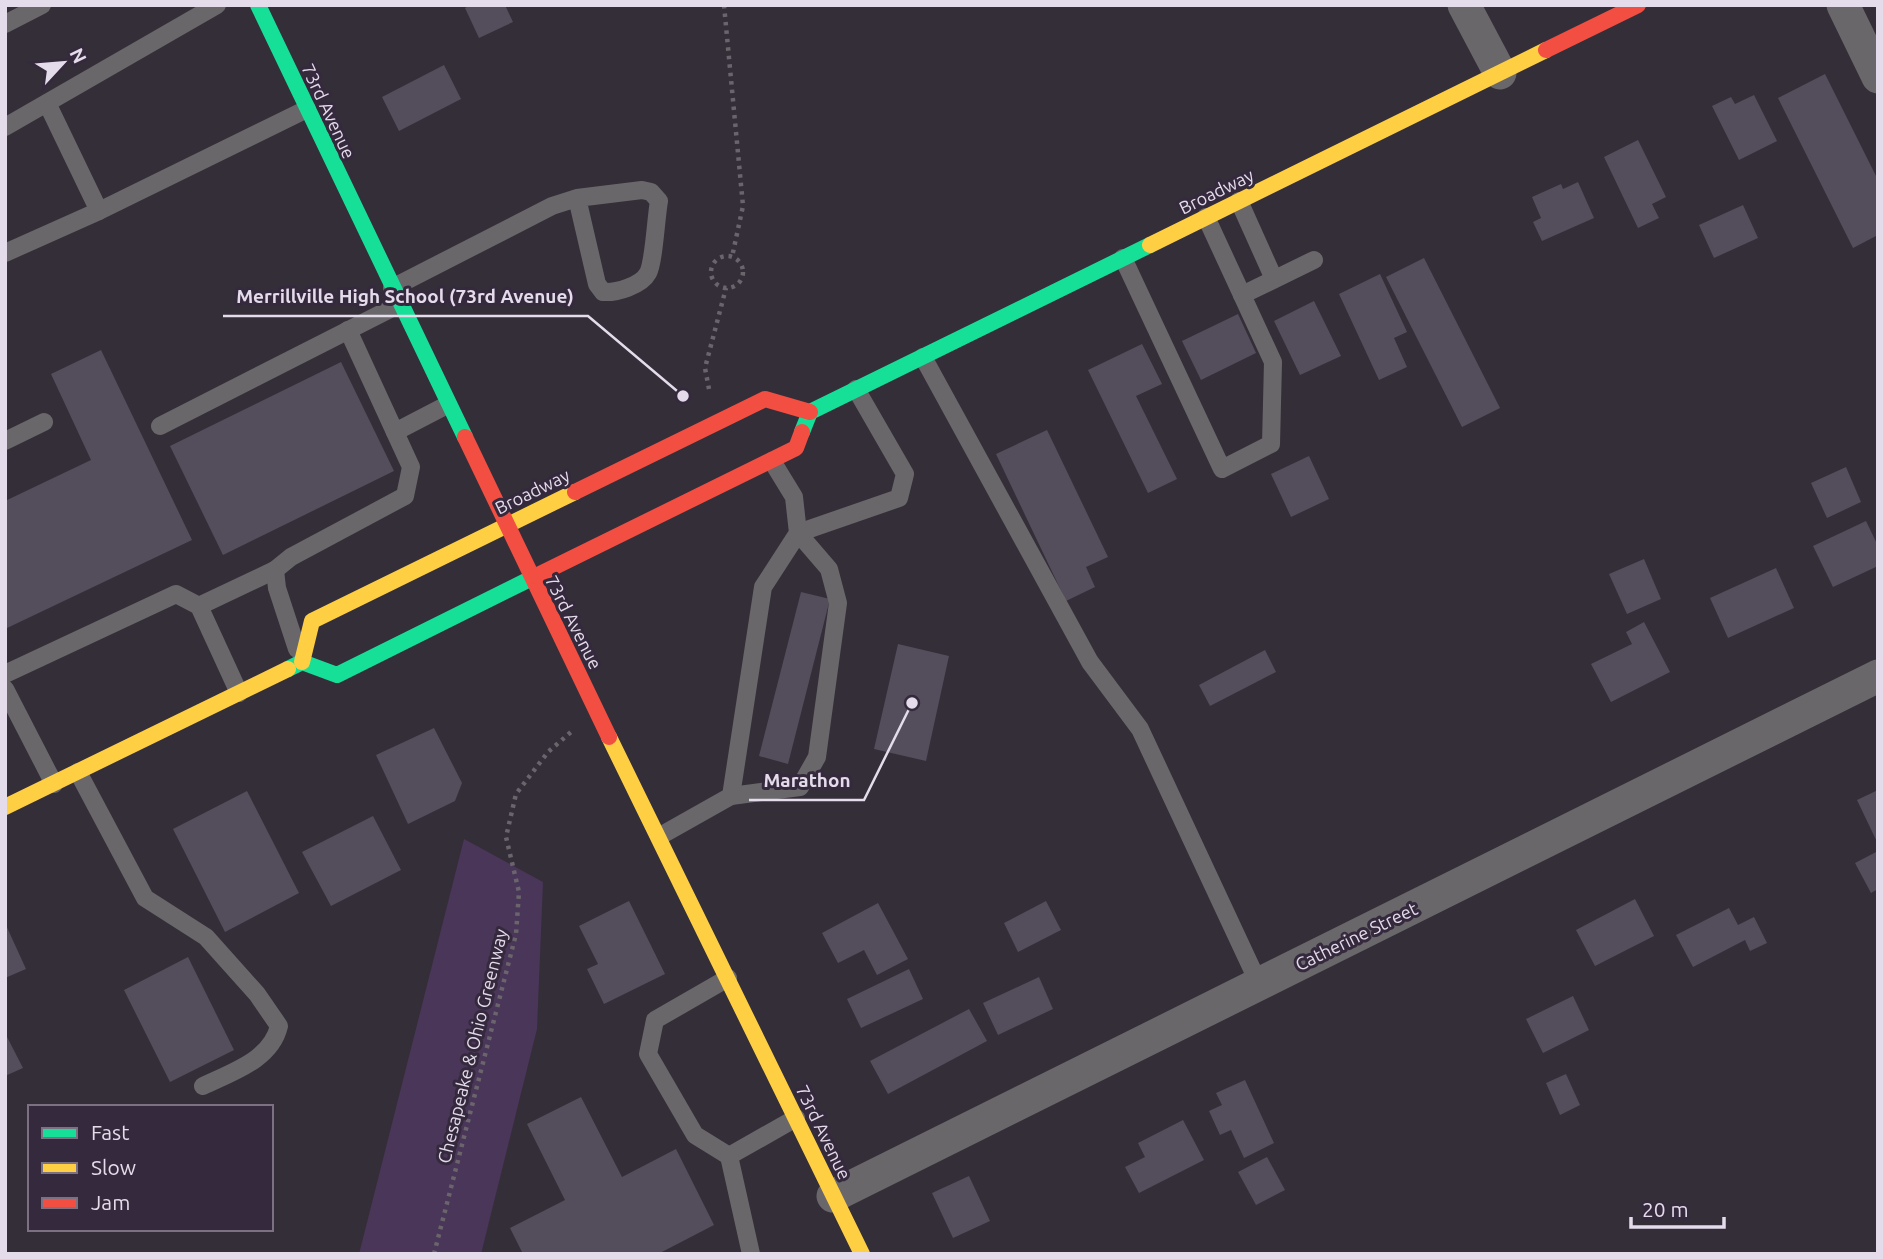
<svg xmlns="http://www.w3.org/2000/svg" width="1883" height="1259" font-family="Ubuntu,sans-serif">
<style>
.green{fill:#4a3658}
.building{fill:#544d5b}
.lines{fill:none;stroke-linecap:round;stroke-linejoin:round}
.path{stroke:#6a656c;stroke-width:4.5;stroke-dasharray:3.5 5;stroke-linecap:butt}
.lane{stroke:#6a676b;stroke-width:18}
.street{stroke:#6a676b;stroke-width:33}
.fast{stroke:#16e098;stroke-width:16}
.slow{stroke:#ffcf43;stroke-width:16}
.jam{stroke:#f24e42;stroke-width:16}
.labels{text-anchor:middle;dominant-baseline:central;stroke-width:6;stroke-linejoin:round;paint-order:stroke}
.street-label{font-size:18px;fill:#e4dcea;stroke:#35293e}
.leader{fill:none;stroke:#e4dcea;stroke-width:2.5}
.callout-dot{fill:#e4dcea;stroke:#35293e;stroke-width:2.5}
.callout-label{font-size:19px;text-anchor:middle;font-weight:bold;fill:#e4dcea;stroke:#35293e;stroke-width:6;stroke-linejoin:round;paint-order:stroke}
</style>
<rect width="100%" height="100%" fill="#342e39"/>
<!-- green -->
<path class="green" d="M464,839L543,882L537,1029L481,1254H359Z"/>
<!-- building -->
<g class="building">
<path d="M470,5H505L513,22L479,38L465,8Z"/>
<path d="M444,65L461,99L399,131L382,97Z"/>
<path d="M1825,74L1878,180V235L1853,248L1778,98Z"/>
<path d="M1754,95L1777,141L1739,160L1712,106L1731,97L1735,104Z"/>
<path d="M1638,140L1666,197L1652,204L1659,218L1638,228L1604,157Z"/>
<path d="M1578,182L1594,218L1542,241L1533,222L1541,218L1532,197L1561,184L1563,189Z"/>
<path d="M1743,205L1758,238L1714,258L1699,225Z"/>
<path d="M1424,258L1500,408L1462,427L1386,277Z"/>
<path d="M1380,274L1407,332L1394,338L1407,367L1379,380L1339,294Z"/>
<path d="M1314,301L1341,356L1300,375L1274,321Z"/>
<path d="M1238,314L1256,353L1201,380L1182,341Z"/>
<path d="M1142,344L1162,384L1136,396L1177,479L1148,493L1088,370Z"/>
<path d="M101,350L192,540L5,629V501L91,460L51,374Z"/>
<path d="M341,362L394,471L223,555L170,446Z"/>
<path d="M1047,430L1108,557L1086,567L1095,587L1066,601L996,454Z"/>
<path d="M1309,456L1329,499L1291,517L1271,474Z"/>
<path d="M1846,467L1861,502L1827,518L1811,483Z"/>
<path d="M1866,521L1878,546V566L1833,587L1813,546Z"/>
<path d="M1644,559L1661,599L1627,614L1609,574Z"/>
<path d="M1776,568L1794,608L1728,638L1710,598Z"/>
<path d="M801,592L830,599L788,764L759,756Z"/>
<path d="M1644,622L1670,672L1611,702L1591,664L1632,644L1626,632Z"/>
<path d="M898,644L949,656L926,761L874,749Z"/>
<path d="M1265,650L1276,672L1210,706L1199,685Z"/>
<path d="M434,728L462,783L455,801L408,824L376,755Z"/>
<path d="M1878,790V844L1857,800Z"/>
<path d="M247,791L299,893L225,932L173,829Z"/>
<path d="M373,816L401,870L331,906L302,852Z"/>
<path d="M1878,851V889L1871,893L1855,863Z"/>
<path d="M1635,899L1654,936L1595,966L1576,930Z"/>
<path d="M629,901L665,974L604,1004L587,969L598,964L579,926Z"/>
<path d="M1046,901L1061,930L1018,952L1004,923Z"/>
<path d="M878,903L908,959L877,975L864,950L838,963L822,933Z"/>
<path d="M1729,908L1738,925L1754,917L1767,943L1750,951L1745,940L1693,967L1676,935Z"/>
<path d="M5,923L26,969L5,978Z"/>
<path d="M188,957L234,1050L170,1082L124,990Z"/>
<path d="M909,969L923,999L861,1028L847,999Z"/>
<path d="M1039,977L1053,1009L998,1035L983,1003Z"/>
<path d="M1573,996L1589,1030L1543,1053L1526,1019Z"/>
<path d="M969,1009L987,1041L888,1094L870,1061Z"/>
<path d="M5,1033L23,1068L5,1076Z"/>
<path d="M1566,1074L1580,1105L1560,1115L1546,1083Z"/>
<path d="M1245,1080L1274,1143L1244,1158L1231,1130L1220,1135L1209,1111L1222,1105L1216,1093Z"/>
<path d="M581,1097L622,1177L676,1149L714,1225L658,1254H523L510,1228L565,1200L527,1124Z"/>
<path d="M1183,1120L1204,1160L1139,1193L1125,1167L1145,1157L1138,1143Z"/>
<path d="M1267,1157L1285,1190L1256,1205L1238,1172Z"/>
<path d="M969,1176L990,1221L953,1238L932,1193Z"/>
</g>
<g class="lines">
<!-- path -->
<g class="path">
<path d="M724,5L743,206L732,257"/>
<circle cx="727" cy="272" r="16"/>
<path d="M709,389L705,368L726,288"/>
<path d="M434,1254L516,934L519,892L506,837L516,794L548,752L571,732"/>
</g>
<!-- lane -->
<g class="lane">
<path d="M5,24L42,5"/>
<path d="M5,127L217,5"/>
<path d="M1239,201L1274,279"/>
<path d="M99,211L307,109"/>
<path d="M5,253L99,211L47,103"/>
<path d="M1123,258L1222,469L1271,444L1273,362L1206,217"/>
<path d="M392,288L552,206L577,198L642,190L651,192L659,201C656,217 654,262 648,273C641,286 616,293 603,292L597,284L577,198"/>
<path d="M1242,295L1314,260"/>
<path d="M923,357L1090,662L1140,729L1259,984"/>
<path d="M160,426L400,304"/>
<path d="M395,432L447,405"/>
<path d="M5,441L44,422"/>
<path d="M199,606L275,570"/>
<path d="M297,649L277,588L275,570L291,557L405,496L411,467L348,330"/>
<path d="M5,674L176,594L199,606L239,693"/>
<path d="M5,689L54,784"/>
<path d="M78,772L145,898L206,937L257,994L279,1026C271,1060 232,1072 203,1086"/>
<path d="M731,796L800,787L817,757L838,603L829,569L798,533L899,498L905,474L856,389"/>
<path d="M660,836L731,796L763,587L798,533L794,497L772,461"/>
<path d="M728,978L655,1020L648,1054L695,1135L729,1156L796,1118"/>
<path d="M729,1156L751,1254"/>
</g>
<!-- street -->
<g class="street">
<path d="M1464,5L1500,73"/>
<path d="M1843,5L1878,77"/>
<path d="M833,1196L1878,676"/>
</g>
<!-- fast -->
<g class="fast">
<path d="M258,5L465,437"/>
<path d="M802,432L810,412L1150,245"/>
<path d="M288,669L302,662L337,675L536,576"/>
</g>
<!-- slow -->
<g class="slow">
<path d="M1150,245L1546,50"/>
<path d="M302,662L312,621L575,492"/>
<path d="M609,737L862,1254"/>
<path d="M5,807L288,669"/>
</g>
<!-- jam -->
<g class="jam">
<path d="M1546,50L1638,5"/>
<path d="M465,437L609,737"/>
<path d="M575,492L765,399L810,412"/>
<path d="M536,576L796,448L802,432"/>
</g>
</g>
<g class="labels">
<!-- street labels -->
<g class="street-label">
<text transform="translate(329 111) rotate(65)">73rd Avenue</text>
<text transform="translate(1216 191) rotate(-26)">Broadway</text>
<text transform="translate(532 491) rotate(-26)">Broadway</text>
<text transform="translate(574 622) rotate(63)">73rd Avenue</text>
<text transform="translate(1356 936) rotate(-26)">Catherine Street</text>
<text transform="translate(472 1046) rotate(-76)">Chesapeake &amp; Ohio Greenway</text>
<text transform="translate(824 1132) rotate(64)">73rd Avenue</text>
</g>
</g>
<!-- callouts -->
<path class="leader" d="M683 396L588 316H223M912 703L864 800H749"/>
<g class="callout-dot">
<circle cx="683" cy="396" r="7"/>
<circle cx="912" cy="703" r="7"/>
</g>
<g class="callout-label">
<text x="405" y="303">Merrillville High School (73rd Avenue)</text>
<text x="807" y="787">Marathon</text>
</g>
<!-- border -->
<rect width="1883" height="1259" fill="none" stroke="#e4dcea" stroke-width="14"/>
<!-- legend -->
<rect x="28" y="1105" width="245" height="126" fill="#35293e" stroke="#7b7183" stroke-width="2"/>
<rect x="42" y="1128" width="35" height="10" fill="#16e098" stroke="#7b7183" stroke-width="2"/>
<text x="91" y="1140" font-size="21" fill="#e4dcea">Fast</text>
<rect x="42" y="1163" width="35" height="10" fill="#ffcf43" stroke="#7b7183" stroke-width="2"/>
<text x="91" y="1175" font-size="21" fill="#e4dcea">Slow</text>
<rect x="42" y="1198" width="35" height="10" fill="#f24e42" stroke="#7b7183" stroke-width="2"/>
<text x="91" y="1210" font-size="21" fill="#e4dcea">Jam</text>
<!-- north arrow -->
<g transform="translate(63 63) rotate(64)" stroke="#35293e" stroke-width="5" paint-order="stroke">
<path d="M0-5L12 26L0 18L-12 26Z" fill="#e4dcea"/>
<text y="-10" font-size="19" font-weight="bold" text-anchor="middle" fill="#e4dcea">N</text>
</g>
<!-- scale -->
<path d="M1631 1217v10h93v-10" fill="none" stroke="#e4dcea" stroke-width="3.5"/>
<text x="1642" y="1217" font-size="21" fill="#e4dcea" stroke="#35293e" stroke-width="5" paint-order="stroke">20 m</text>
</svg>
